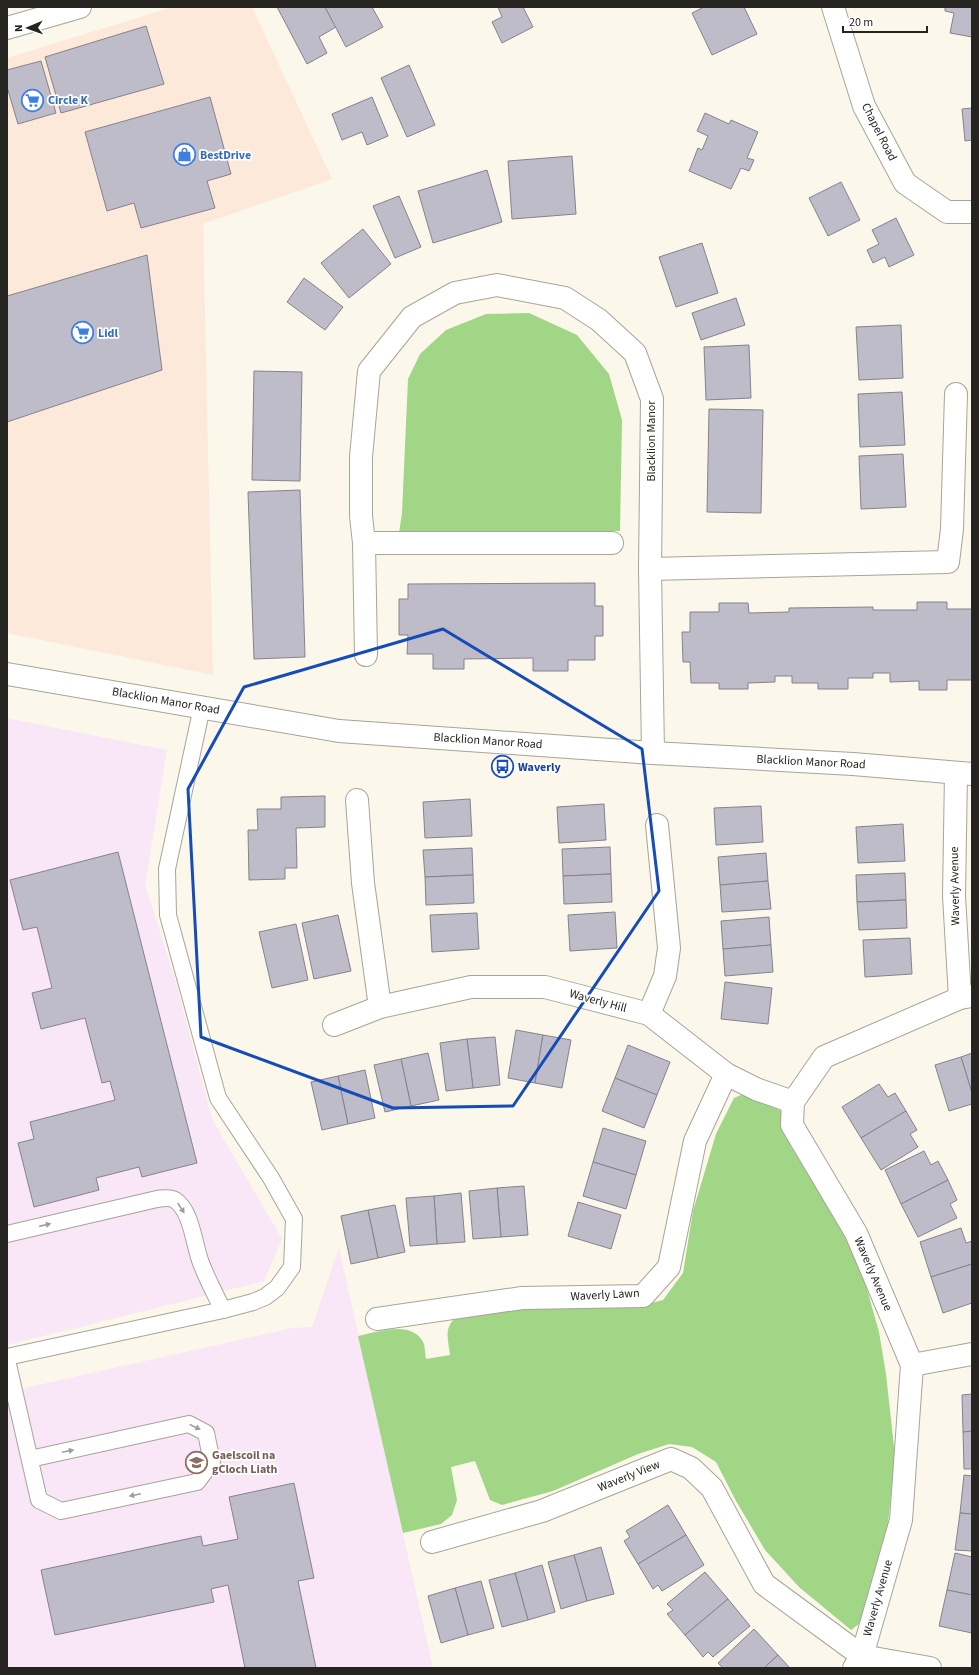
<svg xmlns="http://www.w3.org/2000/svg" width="979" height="1675" font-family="'Source Sans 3',sans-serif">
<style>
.commercial{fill:#fce9d9}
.education{fill:#f9e6f7}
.green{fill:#a0d685}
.building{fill:#bfbcc9;stroke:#85828e}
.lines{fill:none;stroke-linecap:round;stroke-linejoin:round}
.service-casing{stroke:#a8a498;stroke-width:18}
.minor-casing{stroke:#a8a498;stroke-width:24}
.tertiary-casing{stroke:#a8a498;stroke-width:24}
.secondary-casing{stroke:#a8a498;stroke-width:24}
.service{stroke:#fff;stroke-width:16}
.minor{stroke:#fff;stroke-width:22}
.tertiary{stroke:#fff;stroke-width:22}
.secondary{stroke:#fff;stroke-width:22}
.oneway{fill:#9d9c9b}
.marked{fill:none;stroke:#154cb8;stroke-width:3;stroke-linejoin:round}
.labels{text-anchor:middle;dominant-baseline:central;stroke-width:3.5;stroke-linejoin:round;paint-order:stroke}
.shop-label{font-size:12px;font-weight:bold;fill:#366cbe;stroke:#fff;text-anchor:start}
.street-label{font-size:12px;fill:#262420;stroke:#fff}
.transit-label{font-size:12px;font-weight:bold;fill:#164399;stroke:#fff;text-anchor:start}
.education-label{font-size:12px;font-weight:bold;fill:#785e54;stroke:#fff;text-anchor:start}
</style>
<rect width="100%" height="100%" fill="#fbf7ea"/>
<!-- commercial -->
<path class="commercial" d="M173,7H252L332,179L203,224L213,675L7,633V58Z"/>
<!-- education -->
<g class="education">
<path d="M7,718L167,750L145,885L175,979L212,1119L282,1239L264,1281L7,1345Z"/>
<path d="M339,1248L433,1668H7V1392L293,1328L312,1327Z"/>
</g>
<!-- green -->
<g class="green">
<path d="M529,313L577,335L609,374L622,420L620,531L399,533L402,513L408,379L420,354L446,330L486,314Z"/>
<path d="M746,1093L781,1111L785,1130L791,1147L832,1211L863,1275L879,1332L886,1374L895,1456L888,1523L877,1583L864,1620L851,1630L799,1587L765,1550L736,1501L716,1462L692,1447L669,1444L638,1454L553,1491L502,1505L490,1500L475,1461L451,1467L457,1500L452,1515L441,1524L403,1533L358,1336C378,1332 413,1319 424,1344C425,1348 425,1355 426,1359L450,1355C448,1338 443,1327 458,1316L557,1306L636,1307L663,1300L683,1273L693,1211L716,1134L734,1098Z"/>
</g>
<!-- building -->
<g class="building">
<path d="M277,7H325L336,27L319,37L327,53L307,64Z"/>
<path d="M325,7H372L383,27L346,47Z"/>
<path d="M498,7H523L533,27L502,43L492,22L502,17Z"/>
<path d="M704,7H744L757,34L712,55L692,13Z"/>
<path d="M945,7H972V37L950,33L954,13L945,11Z"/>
<path d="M146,26L164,84L61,113L45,57Z"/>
<path d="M41,61L56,113L18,124L7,87V70Z"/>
<path d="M409,65L435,125L407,137L381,78Z"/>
<path d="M210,97L231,174L207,181L215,208L141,228L134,203L107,211L85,132Z"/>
<path d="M372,97L388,136L367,145L362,132L342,140L332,114Z"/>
<path d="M972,108V140L965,141L962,109Z"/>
<path d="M705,113L729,124L731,120L758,132L747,158L754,160L749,171L741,168L731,189L689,171L698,148L702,150L708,136L697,131Z"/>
<path d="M572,156L576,214L512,219L508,161Z"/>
<path d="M487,170L502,222L433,243L418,191Z"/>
<path d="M841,182L860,220L828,236L809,198Z"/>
<path d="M399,196L421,247L395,258L373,206Z"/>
<path d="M896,218L914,255L889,267L885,257L873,263L867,250L879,244L872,230Z"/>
<path d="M363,229L391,264L349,298L321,263Z"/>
<path d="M702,243L718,293L676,307L659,257Z"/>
<path d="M147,255L162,370L7,422V296Z"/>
<path d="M304,278L343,307L325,330L287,302Z"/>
<path d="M736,298L745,325L701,340L692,313Z"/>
<path d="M901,325L903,378L859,380L856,327Z"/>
<path d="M749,345L751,398L706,400L704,347Z"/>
<path d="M254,371L302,372L300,481L252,480Z"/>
<path d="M902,392L905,445L860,447L858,394Z"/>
<path d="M709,409L763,410L761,513L707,512Z"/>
<path d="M903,454L906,507L861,509L859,456Z"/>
<path d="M300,490L305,657L254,659L248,492Z"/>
<path d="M595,583V606H603V636H595V660H568V671H533V658L464,659V669H433V654H407L408,635H399V599H408V584Z"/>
<path d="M917,602H947V609H972V680H947V690H919V681L890,682V673H873V678H848V689H818V683H792V676H775V682L748,683V689H719V683H691L690,662H683L682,632H690V612H719V603H748L749,613L789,612V608L873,607V610H917Z"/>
<path d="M325,796V827L296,828L297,868H285V879L249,880L248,830H258L257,809H281V797Z"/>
<path d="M470,799L472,836L425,838L423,802Z"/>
<path d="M604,804L606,840L559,843L557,807Z"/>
<path d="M761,806L763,842L716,845L714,808Z"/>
<path d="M903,824L905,861L858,863L856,827Z"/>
<path d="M610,847L611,874L563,876L562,849Z"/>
<path d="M472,848L473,875L425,877L423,850Z"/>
<path d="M118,852L197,1163L142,1177L139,1167L96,1178L99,1190L34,1207L18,1143L34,1139L30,1122L115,1100L110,1081L102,1083L85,1018L41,1029L32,993L52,988L37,927L23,930L10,880Z"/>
<path d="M766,853L768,881L720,885L718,857Z"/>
<path d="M905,873L906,900L857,902L856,875Z"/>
<path d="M611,874L612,902L564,904L563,876Z"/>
<path d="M473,875L474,903L426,905L425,877Z"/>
<path d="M768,881L771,909L722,912L720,885Z"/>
<path d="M906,900L907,928L859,930L857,902Z"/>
<path d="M615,912L617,948L570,951L568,915Z"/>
<path d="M477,913L479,949L432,952L430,915Z"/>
<path d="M338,915L351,971L314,979L302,923Z"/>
<path d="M769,917L771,945L723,949L721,921Z"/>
<path d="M296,924L308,980L272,988L259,932Z"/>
<path d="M910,938L912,974L865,977L863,940Z"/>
<path d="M771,945L773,972L725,976L723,949Z"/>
<path d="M725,982L772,988L768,1024L721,1019Z"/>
<path d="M516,1030L543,1035L535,1083L508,1078Z"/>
<path d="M543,1035L571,1040L562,1088L535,1083Z"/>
<path d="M495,1037L500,1085L473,1088L467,1039Z"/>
<path d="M467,1039L473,1088L446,1091L440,1043Z"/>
<path d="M628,1045L670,1062L657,1095L615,1078Z"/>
<path d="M428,1053L439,1100L411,1106L401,1059Z"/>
<path d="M972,1053V1093L961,1057Z"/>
<path d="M961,1057L972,1093V1104L949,1111L935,1065Z"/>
<path d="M401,1059L411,1106L385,1112L374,1065Z"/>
<path d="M365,1070L375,1118L348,1124L338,1076Z"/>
<path d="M338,1076L348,1124L322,1130L311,1082Z"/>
<path d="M615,1078L657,1095L644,1128L602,1111Z"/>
<path d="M879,1084L888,1097L895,1093L906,1111L861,1138L842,1107Z"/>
<path d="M906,1111L917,1130L910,1134L918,1147L881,1170L861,1138Z"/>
<path d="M603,1128L646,1141L636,1175L593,1162Z"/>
<path d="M924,1151L931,1165L938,1161L948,1180L901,1204L885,1170Z"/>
<path d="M593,1162L636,1175L626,1209L583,1196Z"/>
<path d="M948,1180L957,1200L950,1204L957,1218L918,1237L901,1204Z"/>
<path d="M524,1186L528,1235L501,1237L497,1188Z"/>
<path d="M497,1188L501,1237L473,1239L469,1191Z"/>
<path d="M461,1193L465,1242L437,1244L434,1196Z"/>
<path d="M434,1196L437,1244L410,1246L406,1198Z"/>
<path d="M578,1202L621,1215L611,1249L568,1236Z"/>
<path d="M395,1205L405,1252L378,1258L368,1210Z"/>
<path d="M368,1210L378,1258L351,1264L341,1216Z"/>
<path d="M961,1228L966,1243L972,1241V1264L931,1277L920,1242Z"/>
<path d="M972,1264V1303L943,1313L931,1277Z"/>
<path d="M972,1394V1431L963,1432L962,1395Z"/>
<path d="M972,1431V1469H964L963,1432Z"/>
<path d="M964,1475L972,1476V1514L960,1513Z"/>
<path d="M294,1483L314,1578L298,1581L316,1668H245L228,1585L211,1589L214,1602L55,1635L41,1570L201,1536L203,1546L238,1539L229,1497Z"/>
<path d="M668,1505L686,1535L638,1564L624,1541L630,1537L626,1531Z"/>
<path d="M960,1513L972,1514V1551L955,1550Z"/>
<path d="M686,1535L704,1565L662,1591L658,1585L653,1589L638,1564Z"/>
<path d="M601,1547L614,1594L587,1601L574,1555Z"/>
<path d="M955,1553L972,1557V1595L947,1590Z"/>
<path d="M574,1555L587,1601L561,1609L548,1562Z"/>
<path d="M542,1565L555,1612L528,1620L515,1573Z"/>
<path d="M705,1572L728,1599L685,1635L667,1614L673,1610L667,1604Z"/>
<path d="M515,1573L528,1620L502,1627L489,1580Z"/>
<path d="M481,1581L494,1628L468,1635L455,1588Z"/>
<path d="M455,1588L468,1635L441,1643L428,1596Z"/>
<path d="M947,1590L972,1595V1633L939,1626Z"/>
<path d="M728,1599L750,1626L713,1657L708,1652L703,1657L685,1635Z"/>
<path d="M754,1629L778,1655L764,1668H723L718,1663Z"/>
<path d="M778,1655L790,1668H764Z"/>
</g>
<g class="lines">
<defs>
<g id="service">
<path d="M7,1234L157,1199C163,1198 170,1197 175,1200C192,1211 194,1246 201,1263C207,1279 215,1294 223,1310"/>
<path d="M7,1357L223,1310L253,1302L265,1297L277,1288L292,1267L294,1219L271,1178L218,1098L168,915L167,869L202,707"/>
<path d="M7,1360L39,1500L61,1511L197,1482L212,1462L206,1433L189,1424L30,1459"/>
</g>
<g id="minor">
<path d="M364,543H612"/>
<path d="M650,569L948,562L952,529L956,394"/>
<path d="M366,655L364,543L361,516V457L369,371L412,317L455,293L497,285L565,298L599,320L635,353L652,399L650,569L653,753"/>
<path d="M956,773L954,896L960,998"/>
<path d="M357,800L363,883L380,1007"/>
<path d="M649,1014L665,976L669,948L657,825"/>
<path d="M334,1025L380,1007L471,987H545L649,1014L726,1074L756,1089L793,1102"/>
<path d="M377,1319L522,1298L643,1296L669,1267L695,1141L726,1074"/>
<path d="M912,1365L972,1354"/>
<path d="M432,1542L542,1511L671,1459L691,1468L712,1488L764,1584L862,1656L930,1668"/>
<path d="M854,1668L862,1656L901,1520L912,1365L856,1233L792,1125L793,1102L824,1057L960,998L972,996"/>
</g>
<g id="tertiary">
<path d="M833,7L864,106L905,183L947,212H972"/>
<path d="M7,674L339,731L653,753L853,764L972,774"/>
</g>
<path id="secondary" d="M7,28L80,7"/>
</defs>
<!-- service casing -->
<use href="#service" class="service-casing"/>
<!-- minor casing -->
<use href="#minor" class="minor-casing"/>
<!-- tertiary casing -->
<use href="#tertiary" class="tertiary-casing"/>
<!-- secondary casing -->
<use href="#secondary" class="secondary-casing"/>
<!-- service -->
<use href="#service" class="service"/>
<!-- minor -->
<use href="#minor" class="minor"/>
<!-- tertiary -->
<use href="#tertiary" class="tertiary"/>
<!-- secondary -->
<use href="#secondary" class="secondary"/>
</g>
<!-- one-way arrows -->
<defs><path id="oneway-solid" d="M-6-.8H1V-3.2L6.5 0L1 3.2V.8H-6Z"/></defs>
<g class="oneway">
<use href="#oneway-solid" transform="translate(181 1208) rotate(56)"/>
<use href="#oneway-solid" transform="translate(45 1225) rotate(-13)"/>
<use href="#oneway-solid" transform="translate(195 1427) rotate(26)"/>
<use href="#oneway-solid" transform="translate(68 1451) rotate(-12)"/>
<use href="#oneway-solid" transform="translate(135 1495) rotate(168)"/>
</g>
<!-- marked area -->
<path class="marked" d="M443,629L642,749L659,891L513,1106L393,1108L201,1037L188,789L244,687Z"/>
<!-- icons -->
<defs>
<symbol id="supermarket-ring" viewBox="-11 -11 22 22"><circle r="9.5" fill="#fff" stroke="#3f7fe0" stroke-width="1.5"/><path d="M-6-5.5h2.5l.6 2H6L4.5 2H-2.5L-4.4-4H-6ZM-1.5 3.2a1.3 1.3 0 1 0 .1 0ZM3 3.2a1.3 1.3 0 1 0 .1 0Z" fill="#3f7fe0"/></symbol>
<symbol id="shop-ring" viewBox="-11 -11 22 22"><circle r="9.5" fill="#fff" stroke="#3f7fe0" stroke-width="1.5"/><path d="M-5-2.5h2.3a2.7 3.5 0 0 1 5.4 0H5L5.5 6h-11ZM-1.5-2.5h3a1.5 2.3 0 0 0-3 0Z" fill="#3f7fe0"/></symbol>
<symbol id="bus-ring" viewBox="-11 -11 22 22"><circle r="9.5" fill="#fff" stroke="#1a4fb4" stroke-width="1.5"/><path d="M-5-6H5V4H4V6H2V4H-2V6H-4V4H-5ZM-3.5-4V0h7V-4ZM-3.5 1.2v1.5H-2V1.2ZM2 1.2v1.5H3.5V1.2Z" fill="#1a4fb4"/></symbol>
<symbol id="school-ring" viewBox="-11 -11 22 22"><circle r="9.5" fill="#fff" stroke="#8d6e63" stroke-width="1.5"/><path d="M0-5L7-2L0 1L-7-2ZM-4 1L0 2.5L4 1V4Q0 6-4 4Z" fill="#8d6e63"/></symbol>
</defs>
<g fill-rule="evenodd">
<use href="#supermarket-ring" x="20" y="88" width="25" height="25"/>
<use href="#shop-ring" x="172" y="142" width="25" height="25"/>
<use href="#supermarket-ring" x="70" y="320" width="25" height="25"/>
<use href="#bus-ring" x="490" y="754" width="25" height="25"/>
<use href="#school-ring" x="184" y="1450" width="25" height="25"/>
</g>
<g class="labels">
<!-- shop labels -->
<g class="shop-label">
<text x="48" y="100">Circle K</text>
<text x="200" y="155">BestDrive</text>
<text x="98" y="333">Lidl</text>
</g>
<!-- street labels -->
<g class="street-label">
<text transform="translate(879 132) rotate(63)">Chapel Road</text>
<text transform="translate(651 441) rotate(-90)">Blacklion Manor</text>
<text transform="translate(166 701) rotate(10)">Blacklion Manor Road</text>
<text transform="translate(488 741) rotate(4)">Blacklion Manor Road</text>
<text transform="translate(811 762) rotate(3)">Blacklion Manor Road</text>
<text transform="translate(955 886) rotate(-91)">Waverly Avenue</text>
<text transform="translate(598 1001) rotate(15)">Waverly Hill</text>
<text transform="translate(873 1274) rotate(67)">Waverly Avenue</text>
<text transform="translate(605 1295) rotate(-3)">Waverly Lawn</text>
<text transform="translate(629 1476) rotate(-22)">Waverly View</text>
<text transform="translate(878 1598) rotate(-74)">Waverly Avenue</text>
</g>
<!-- transit labels -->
<g class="transit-label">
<text x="518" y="767">Waverly</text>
</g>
<!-- education labels -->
<g class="education-label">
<text x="212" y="1455">Gaelscoil na<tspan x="212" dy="14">gCloch Liath</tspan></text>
</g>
</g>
<!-- border -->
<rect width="979" height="1675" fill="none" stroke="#262420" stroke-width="16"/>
<!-- north arrow -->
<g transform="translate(28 28) rotate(268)" stroke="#ffffff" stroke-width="3" paint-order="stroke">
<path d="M0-3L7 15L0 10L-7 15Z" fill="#262420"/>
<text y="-6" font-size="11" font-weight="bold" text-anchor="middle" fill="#262420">N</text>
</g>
<!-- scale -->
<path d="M843 26v6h84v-6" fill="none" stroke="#262420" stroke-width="2"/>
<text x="849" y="26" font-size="12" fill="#262420" stroke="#ffffff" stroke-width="3" paint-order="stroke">20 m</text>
</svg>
